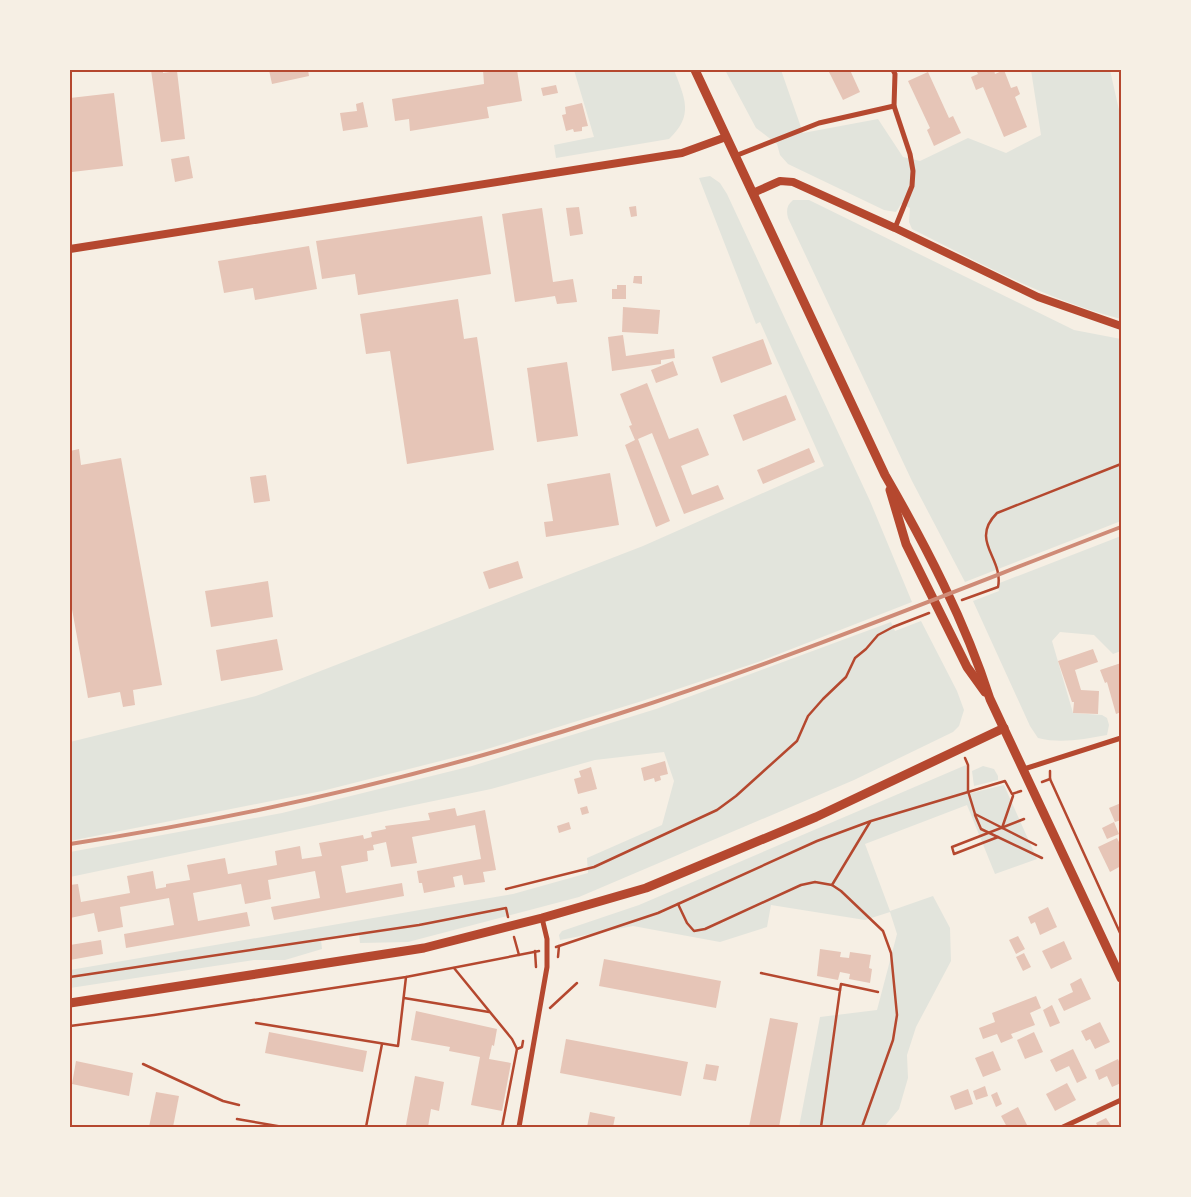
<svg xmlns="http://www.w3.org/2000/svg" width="1191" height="1197" font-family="'Noto Sans',sans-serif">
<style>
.green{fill:#e2e4dc}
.building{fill:#e6c5b7}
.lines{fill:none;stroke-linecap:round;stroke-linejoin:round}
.path{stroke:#b5482f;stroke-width:2.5}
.minor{stroke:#b5482f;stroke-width:5}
.tertiary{stroke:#b5482f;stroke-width:8}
.secondary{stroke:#b5482f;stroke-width:9}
.rail{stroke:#cf8b77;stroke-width:4}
.neatline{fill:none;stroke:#b5482f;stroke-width:2}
</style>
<rect width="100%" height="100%" fill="#f6efe4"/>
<!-- green -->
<g class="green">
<path d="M574,70H674C685,99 694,115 669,139L556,158L554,145L594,137Z"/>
<path d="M725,70H781L803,133L878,119L903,157L920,161L968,138L1006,153L1041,135L1031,70H1110L1121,119V319C1047,300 980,263 912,229L909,222L910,208L901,204L896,212L884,210L788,164L780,155L777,144L756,128Z"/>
<path d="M710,176L720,183L727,194L870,501L912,602L761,661L642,701L484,750L322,791L70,841V742L256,696L643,546L824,466L760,322L756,324L699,178Z"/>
<path d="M793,200H809L1074,330L1121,339V521L965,582L912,481L788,218C786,210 787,205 793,200Z"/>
<path d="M1121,536V651L1113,654L1094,635L1060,632L1052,641L1073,713L1102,715L1107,718L1109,725L1107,735C1084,739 1061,744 1038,738L1030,726L973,601L999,591L997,584Z"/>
<path d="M921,621L957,691L964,710L959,726L953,732L854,780L579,897L408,942L360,943L359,934L321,940L322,949L285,960H254L70,988V970L513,894L588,873L587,858L662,825L674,781L664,752L595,760L491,789L70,877V852L282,813L472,766L656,709L891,622L895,631Z"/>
<path d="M966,765L967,794L1004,785L1037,859L995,874L967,805L865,844L890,911L933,896L950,928L951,961L916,1027L907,1055L908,1078L899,1109L884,1127H799L820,1017L877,1010L897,934L890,912L865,920L771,905L767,927L720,942L633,926L560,940L559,935L562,931L639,905Z"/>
<path d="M983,766L994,769L998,776V780L974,786L972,771Z"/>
</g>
<!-- building -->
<g class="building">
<path d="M151,70H163V73L177,71L185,139L161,142Z"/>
<path d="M269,70H308L309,76L272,84Z"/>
<path d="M483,70H517L522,101L487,107L489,118L410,131L409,119L395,121L392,99L484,84Z"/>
<path d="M828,70H850L860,92L843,100Z"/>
<path d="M976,70H994L995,74L1004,70L1011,88L1017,86L1020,94L1015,97L1027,127L1004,137L983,87L976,90L971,77L978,74Z"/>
<path d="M928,72L949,118L953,116L961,133L934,146L927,130L930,128L908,81Z"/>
<path d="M556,85L558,93L543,96L541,88Z"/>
<path d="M114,93L123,166L72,172L70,155V98Z"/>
<path d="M363,102L368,127L343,131L340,113L357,111L356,104Z"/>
<path d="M582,103L588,126L582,127V131L574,132L573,129L566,131L562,115L566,114L565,107Z"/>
<path d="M189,156L193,178L175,182L171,159Z"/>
<path d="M636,206L637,216L631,217L629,207Z"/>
<path d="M579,207L583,234L570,236L566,208Z"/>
<path d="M542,208L553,282L573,279L577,302L557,304L555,296L515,302L502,214Z"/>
<path d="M482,216L491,274L358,295L355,274L322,279L316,241Z"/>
<path d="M309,246L317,289L255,300L253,288L224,293L218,261Z"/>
<path d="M634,276H642V284L633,283Z"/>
<path d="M617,285H626V299H612V289H617Z"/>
<path d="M458,299L464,339L477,337L494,450L407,464L390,351L366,354L360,314Z"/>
<path d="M623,307L660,310L658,334L622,332Z"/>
<path d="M623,335L626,356L674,349L675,358L661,360V364L612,371L608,337Z"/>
<path d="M763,339L772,364L721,383L712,357Z"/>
<path d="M673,361L678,375L656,383L651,370Z"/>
<path d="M567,362L578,436L537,442L527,368Z"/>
<path d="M647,383L669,439L698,428L709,455L681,466L692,495L718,485L724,499L684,514L652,433L638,439L670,521L656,527L625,445L635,440L629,426L632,425L620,394Z"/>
<path d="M786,395L796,420L743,441L733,415Z"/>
<path d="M809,448L815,462L763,484L757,470Z"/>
<path d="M79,449L81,465L121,458L162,685L133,690L135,705L123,707L120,692L88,698L70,598V451Z"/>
<path d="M610,473L619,525L546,537L544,522L553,521L547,484Z"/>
<path d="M266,475L270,501L254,503L250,477Z"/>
<path d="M518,561L523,578L489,589L483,572Z"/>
<path d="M268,581L273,617L211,627L205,591Z"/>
<path d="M277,639L283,670L221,681L216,650Z"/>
<path d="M1093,649L1098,662L1075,670L1081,690L1099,691L1098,714L1073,713L1074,702H1072L1058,661Z"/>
<path d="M1121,663V712L1116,714L1107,682L1105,683L1100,670Z"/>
<path d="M665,761L668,774L660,776L661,780L655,782L654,778L644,781L641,768Z"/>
<path d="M591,767L597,789L578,794L574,779L581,777L579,771Z"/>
<path d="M1121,803V820L1115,822L1109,808Z"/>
<path d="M587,806L589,813L582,815L580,808Z"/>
<path d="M455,808L457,816L485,810L496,870L483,872L485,882L464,885L462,875L453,877L455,887L424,893L422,883H419L417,871L481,859L475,825L412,837L417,863L391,867L386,842L373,845L374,850L367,851L368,861L341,866L346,893L402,883L404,896L274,920L271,907L320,898L315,871L268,880L271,899L245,904L241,884L193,893L198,921L247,912L250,926L126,948L124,934L174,925L169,898L120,907L123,927L98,932L94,913L70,918V885L78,884L81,902L130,893L127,876L153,871L156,889L166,887V884L190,880L187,865L225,858L228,874L277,865L275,851L300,846L302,859L322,856L319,843L363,835L364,839L372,837L371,832L386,829L385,826L430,820L428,813Z"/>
<path d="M569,822L571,829L559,833L557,826Z"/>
<path d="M1114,822L1119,834L1107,839L1102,828Z"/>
<path d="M1117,838L1121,846V866L1110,872L1098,847Z"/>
<path d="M1048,907L1057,927L1040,935L1035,922L1031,924L1028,917Z"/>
<path d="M1018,936L1025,949L1016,954L1009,940Z"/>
<path d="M101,940L103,954L70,960V945Z"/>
<path d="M1064,941L1072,959L1051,969L1042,951Z"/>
<path d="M820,949L841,952L840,957L849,958L850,952L871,955L869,968L872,969L870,983L849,979L850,974L840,972L838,980L817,976Z"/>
<path d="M1024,953L1031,967L1023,971L1016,957Z"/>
<path d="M604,959L721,981L716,1008L599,986Z"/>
<path d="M1081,978L1091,999L1064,1011L1058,999L1073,992L1070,984Z"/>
<path d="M1036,996L1041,1008L1030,1013L1035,1025L1011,1034L1013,1038L1001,1043L997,1034L983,1039L979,1028L995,1022L992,1013Z"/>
<path d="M1052,1005L1060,1023L1050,1027L1043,1010Z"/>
<path d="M416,1011L497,1029L494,1046L492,1045L489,1059L511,1063L502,1111L471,1105L480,1057L449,1051L450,1047L411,1040Z"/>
<path d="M770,1018L798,1023L779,1127H749Z"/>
<path d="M1100,1022L1110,1042L1095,1049L1090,1039L1086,1041L1081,1031Z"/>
<path d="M269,1032L367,1051L363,1072L265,1053Z"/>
<path d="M1034,1032L1043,1052L1025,1059L1017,1040Z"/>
<path d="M566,1039L688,1062L681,1096L560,1073Z"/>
<path d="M1073,1049L1087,1078L1077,1083L1069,1066L1056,1072L1050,1060Z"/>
<path d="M993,1051L1001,1070L983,1077L975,1058Z"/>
<path d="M1118,1059L1121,1066V1083L1112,1087L1107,1076L1099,1080L1095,1070Z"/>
<path d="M76,1061L133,1073L129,1096L72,1084Z"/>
<path d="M706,1064L719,1066L716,1081L703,1079Z"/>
<path d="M415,1076L444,1082L439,1111L431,1109L428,1127L406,1125Z"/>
<path d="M1067,1083L1076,1100L1055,1111L1046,1094Z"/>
<path d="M985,1086L988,1096L976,1100L973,1091Z"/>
<path d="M968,1089L973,1104L955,1110L950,1096Z"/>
<path d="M156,1092L179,1096L173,1127H149Z"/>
<path d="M997,1092L1002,1104L996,1107L991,1095Z"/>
<path d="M1018,1107L1027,1125L1022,1127H1007L1001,1116Z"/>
<path d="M590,1112L615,1117L613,1127H587Z"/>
<path d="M1106,1118L1112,1127H1098L1096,1123Z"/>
</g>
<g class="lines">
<!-- path -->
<g class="path">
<path d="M962,600L998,587C1004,558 969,541 997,513L1121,464"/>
<path d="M965,758L968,765V791L975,814L1036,845"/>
<path d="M1050,771V779L1121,935"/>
<path d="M1042,782L1050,779"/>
<path d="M975,815L981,829L1042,858"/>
<path d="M1002,828L1013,796"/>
<path d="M998,837L954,854L952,847L1024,819"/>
<path d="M832,885L870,822"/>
<path d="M506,889L594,867L717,810L736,796L797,741L808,716L823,699L846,677L855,658L866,649L878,635L893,627L929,613"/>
<path d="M678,904L817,841L871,821L1005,781L1012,794L1021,791"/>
<path d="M514,937L519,955"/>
<path d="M556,947L658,913L678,904L687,923L694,931L705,929L801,885L815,882L832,885L841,891L883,931L891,953L897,1015L893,1040L862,1127"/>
<path d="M535,951L536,967"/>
<path d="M558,957L559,946"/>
<path d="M454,968L512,1039L517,1049"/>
<path d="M761,973L840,990L821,1127"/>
<path d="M70,977L419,925L506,908L508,917"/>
<path d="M840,990L841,984L878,992"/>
<path d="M404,998L489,1012"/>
<path d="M550,1008L577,983"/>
<path d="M256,1023L398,1046L406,977"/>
<path d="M70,1026L154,1015L406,977L539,951"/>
<path d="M143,1064L223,1101L239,1105"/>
<path d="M237,1119L283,1127"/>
<path d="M366,1127L382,1044"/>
<path d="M502,1127L517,1049L522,1047L523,1041"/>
</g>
<!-- minor -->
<g class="minor">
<path d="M893,70L895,74L894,106L910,154L913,171L912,186L895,228"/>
<path d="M735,156L819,123L894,106"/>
<path d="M1024,769L1121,738"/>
<path d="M519,1127L547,967V939L542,918"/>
<path d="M1063,1127L1121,1100"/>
</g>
<!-- tertiary -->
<g class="tertiary">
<path d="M753,193L780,181L793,182L895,228L1038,297L1121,326"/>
<path d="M70,249L682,153L726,137"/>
</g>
<!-- secondary -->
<g class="secondary">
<path d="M695,70L885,475C926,546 965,621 990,699L1121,978"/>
<path d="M890,490L906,544L967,667L985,692"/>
<path d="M70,1003L424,948L542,918L646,888L816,817L1004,728"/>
</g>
<!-- rail -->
<path class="rail" d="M70,844C254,816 441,772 618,714C789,659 954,591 1121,527"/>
</g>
<!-- border -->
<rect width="1191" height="1197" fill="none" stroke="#f6efe4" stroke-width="142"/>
<rect x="71" y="71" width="1049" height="1055" class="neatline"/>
</svg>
